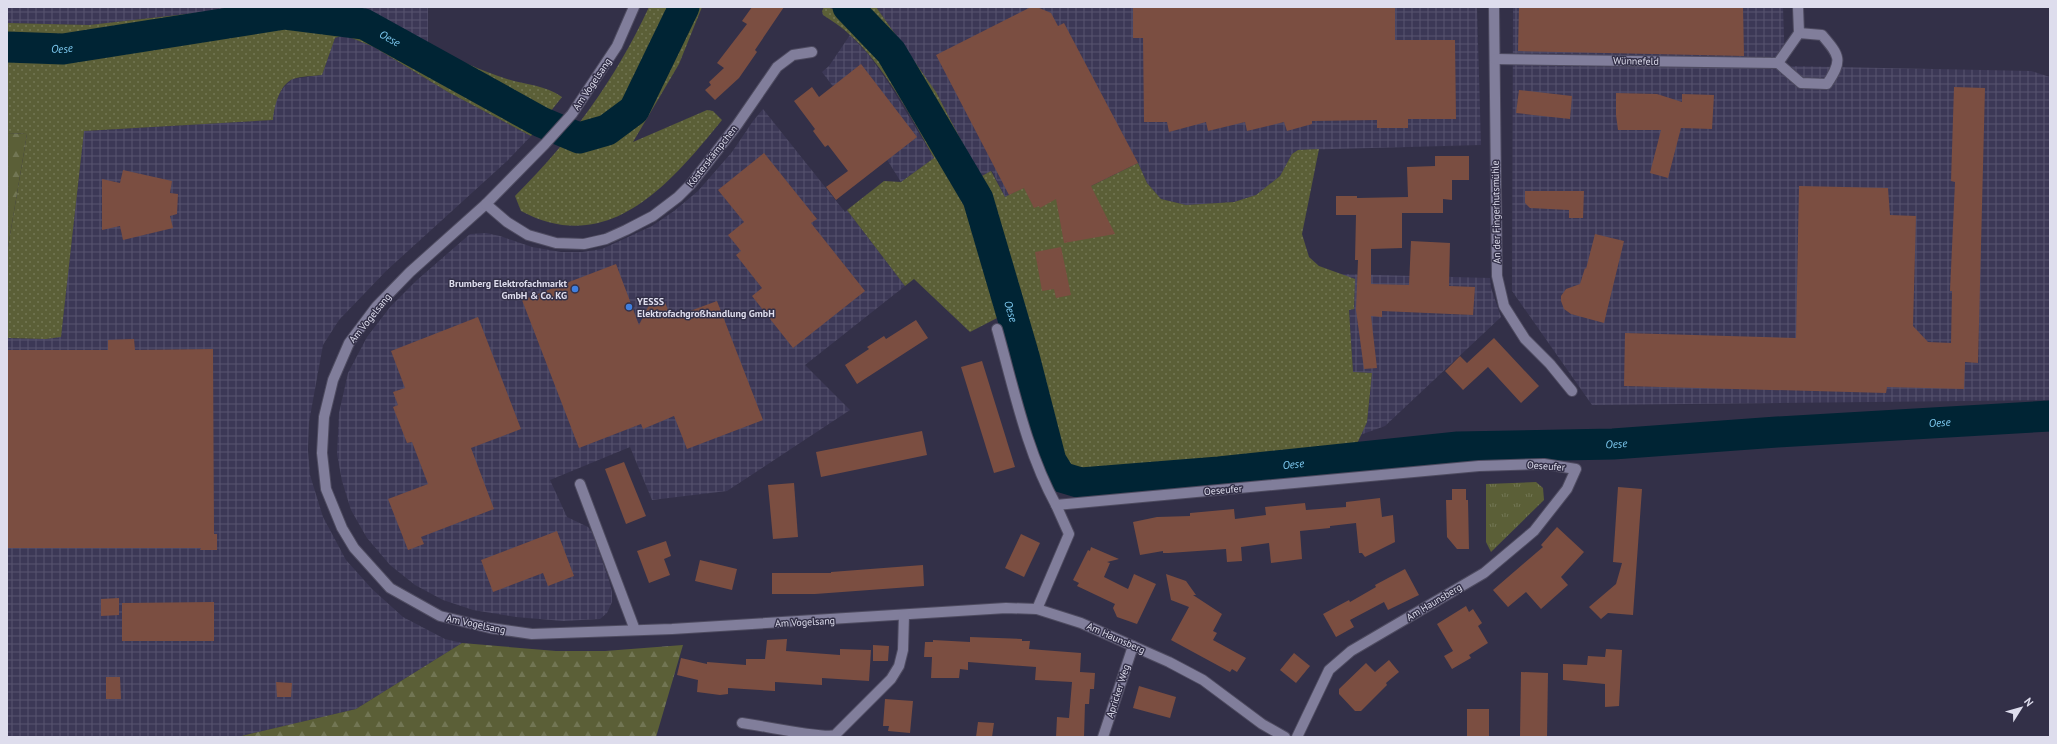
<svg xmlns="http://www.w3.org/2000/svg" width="2057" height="744" font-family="'PT Sans',sans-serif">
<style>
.industrial{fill:url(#industrial-grid)}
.grass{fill:url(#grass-dots)}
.forest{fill:url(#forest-firs)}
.park{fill:url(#park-tufts)}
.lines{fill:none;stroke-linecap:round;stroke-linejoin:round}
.river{stroke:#002434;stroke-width:31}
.building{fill:#7b4e41}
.street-casing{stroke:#4e4b60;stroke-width:12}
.street{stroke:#817e9b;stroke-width:10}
.shop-dot{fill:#3f7fe0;stroke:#333048;stroke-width:1.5}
.labels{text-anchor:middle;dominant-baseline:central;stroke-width:3;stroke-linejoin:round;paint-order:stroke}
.street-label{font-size:10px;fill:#dedded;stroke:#333048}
.poi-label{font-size:10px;font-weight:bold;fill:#dedded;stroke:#333048;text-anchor:end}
.water-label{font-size:11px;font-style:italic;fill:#7dcaf1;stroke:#333048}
</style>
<defs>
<pattern id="industrial-grid" width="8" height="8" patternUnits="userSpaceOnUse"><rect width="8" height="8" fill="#3c3856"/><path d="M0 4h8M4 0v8" fill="none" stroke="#58546f"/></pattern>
<pattern id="grass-dots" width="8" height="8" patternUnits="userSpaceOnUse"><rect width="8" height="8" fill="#5b5f37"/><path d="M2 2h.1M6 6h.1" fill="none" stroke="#727654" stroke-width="1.8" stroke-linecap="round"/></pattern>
<pattern id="forest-firs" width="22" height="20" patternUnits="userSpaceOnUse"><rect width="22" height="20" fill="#5b5f37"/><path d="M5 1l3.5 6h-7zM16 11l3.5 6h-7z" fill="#727654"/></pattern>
<pattern id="park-tufts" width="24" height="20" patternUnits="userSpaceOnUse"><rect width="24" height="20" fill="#5b5f37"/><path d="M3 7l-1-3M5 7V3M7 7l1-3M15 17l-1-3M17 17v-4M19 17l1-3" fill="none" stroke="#727654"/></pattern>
</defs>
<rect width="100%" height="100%" fill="#333048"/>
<!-- industrial -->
<g class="industrial">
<path d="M7,7H249L89,25L7,23Z"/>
<path d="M341,7H428V46L395,27L355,9Z"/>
<path d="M876,7H1477L1481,145L1298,150L1292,154L1280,176L1256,195L1234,202L1186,205L1161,199L1147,183L1138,163L1091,186L1076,160L1005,197L992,171L980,177L935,92Z"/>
<path d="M1513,7H1783L1785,66L2031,71L2050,77V400L1592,405L1512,291Z"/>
<path d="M344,35L374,47L448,92L531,136L507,161L386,271L339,320L323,345L309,422L308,450L310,475L323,517L346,560L372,589L403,617L445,639L462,643L356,709L237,737H7V338L46,339L61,336L84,131L272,120L274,105L282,89L292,79L322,75L335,38Z"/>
<path d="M850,35L868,54L888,82L934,158L901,182L879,147L822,72L829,66Z"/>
<path d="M763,109L845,212L847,210L905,286L805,365L850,410L727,491L652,500L630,447L550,480L567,517L588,527L592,532L609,580L612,592V602L607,613L600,619L563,621L516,617L473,610L443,600L415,585L390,565L367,538L351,510L342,481L337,454L339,413L348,373L367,337L390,307L417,280L470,234L486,233L500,236L532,247L561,252H582L602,249L652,226L674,211L698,191L732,152L753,121Z"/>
<path d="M1341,274L1490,278L1491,288L1501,317L1385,426L1360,435L1367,422L1372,373L1353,372L1349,309H1354Z"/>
</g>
<!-- grass -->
<g class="grass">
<path d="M249,7H341C373,12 400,32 428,45C451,57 482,71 507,79C526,85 545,85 562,97L531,136L448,92L374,47L344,35L335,38L322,75C313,76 302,76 293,79C279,85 274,107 273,120L84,131L61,337L46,339L7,338V253L27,134L7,133V23L89,25Z"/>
<path d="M649,7H702L679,64L633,142L707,110L713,111L722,120C671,183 609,258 521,211L515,196C572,139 615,80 649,7Z"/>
<path d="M824,7C864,7 948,158 963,195C979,234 990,275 1001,316L970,332L914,279L905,286L847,210L884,181L901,182L934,158C913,119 883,64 850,35C842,27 832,21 823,15L822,11Z"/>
<path d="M862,7H876L936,92L980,177L991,171L1005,197L1077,160L1091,186L1138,163L1147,183L1161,199L1186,205L1234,202L1256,195L1280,176L1292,154L1298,150L1319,149L1302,234L1309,257L1319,266L1355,279L1354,309L1349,310L1353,372L1372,373L1367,422L1356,446C1263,452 1170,462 1078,472H1072L1068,469C1041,425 1038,374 1025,325C1015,287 1005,247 990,210C977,179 960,150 945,121C922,80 898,38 862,7Z"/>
</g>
<!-- forest -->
<g class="forest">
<path d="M7,133L27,134L7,253Z"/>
<path d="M462,643L556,651H605L683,645L656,737H237L356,709Z"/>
</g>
<!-- park -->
<path class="park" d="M1536,482L1543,488L1544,500L1491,552L1486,542V484Z"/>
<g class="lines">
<!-- river -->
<g class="river">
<path id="s1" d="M848,7L891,52L978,199L1024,356L1051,461L1061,477L1081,483L1219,472L1458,447L1613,444L1777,432L2050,416"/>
<path id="s2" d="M7,47L63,49L285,14L364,24L541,122L579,138L607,130L634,110L684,7"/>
</g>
</g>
<!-- building -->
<g class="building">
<path d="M752,7H784L755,50L757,52L739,78L715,100L705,90L711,85L709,82L724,68L717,63L747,24L742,21Z"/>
<path d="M1031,7H1037L1051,13L1058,26L1064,23L1138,163L1091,186L1115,234L1064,243L1056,199L1040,208L1039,206L1034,208L1024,188L1009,195L936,55Z"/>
<path d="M1133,7H1395V40H1455L1456,119H1408V128H1377V120L1312,121V124L1287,131L1284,122L1247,131L1245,122L1208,131L1206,122L1169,132L1167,122H1144L1143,38H1133Z"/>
<path d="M1519,7H1743L1744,56L1518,51Z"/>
<path d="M861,64L917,137L836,200L826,187L848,171L828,145L825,147L813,131L815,129L794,101L812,87L819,97Z"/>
<path d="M1954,87L1985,88L1978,363L1965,362L1964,389L1887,387L1886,393L1624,386L1625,333L1796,338L1799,186L1888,188L1890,215L1916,216L1913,326L1928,342L1951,343L1952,291H1950L1955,182L1951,181Z"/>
<path d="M1519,90L1572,96L1570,119L1516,113Z"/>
<path d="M1616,93L1657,94L1682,102V94L1714,95L1712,129L1681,128L1668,178L1650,173L1661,130H1618L1616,115Z"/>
<path d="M764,153L817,219L811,223L865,291L793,348L752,296L762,288L736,255L741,251L728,235L744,222L718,190Z"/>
<path d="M1435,156H1469V180H1452V200L1443,199V213H1402V248L1371,249V284L1409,285L1411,241L1450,243L1449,286L1475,287L1473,315L1382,311V317L1371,316L1377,368L1364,369L1356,310L1358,260H1355L1356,215H1336V196H1357V198L1408,197L1407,167L1435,166Z"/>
<path d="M123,170L172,181L170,193L178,194L177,214L170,216L173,228L123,240L120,226L102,230V179L120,183Z"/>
<path d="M1525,191H1584L1583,218H1569V210L1530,208L1525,203Z"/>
<path d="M1595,234L1624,241L1604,323L1571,314L1564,309L1561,301V296L1566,289L1580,284L1585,268L1586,269Z"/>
<path d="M1061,247L1071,295L1056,298L1054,289L1042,291L1035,252Z"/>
<path d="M616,264L639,325L649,305L654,307L665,302L671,318L717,301L763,420L687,449L674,416L643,429L641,424L579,448L522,300Z"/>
<path d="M478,317L521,429L471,448L494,509L421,537L424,544L408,550L388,499L428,484L412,442L407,443L393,407L398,405L393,392L405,388L391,351Z"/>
<path d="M916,320L928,338L857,384L845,365L869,349L867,347L884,336L886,339Z"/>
<path d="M1494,338L1539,386L1521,403L1488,367L1463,390L1445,371L1460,356L1467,363Z"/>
<path d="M134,339L135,350L213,349L214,534H217V550H200L201,548H7V350H108V340Z"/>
<path d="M982,361L1015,467L994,473L961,367Z"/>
<path d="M922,431L927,455L821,477L816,452Z"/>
<path d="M624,462L646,516L626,524L605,469Z"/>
<path d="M794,483L798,537L773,539L768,485Z"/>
<path d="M1618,487L1642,489L1633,615L1608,613L1601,619L1589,607L1616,584L1622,563L1613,562Z"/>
<path d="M1452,489H1466V500H1468L1469,549H1457L1447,537L1446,500H1452Z"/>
<path d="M1380,498L1382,517L1393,515L1395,542L1365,557L1362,553H1359L1356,523L1330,526V528L1300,531L1302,559L1271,563L1269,543L1241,547L1242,561L1227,562L1226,549L1169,553H1163V551L1140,555L1133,522L1157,517L1190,516V513L1234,509L1235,519L1266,515L1265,507L1305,503L1306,510L1346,507V502Z"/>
<path d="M1557,527L1584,552L1561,577L1568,585L1541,609L1526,592L1508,607L1493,590L1543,547L1541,545Z"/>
<path d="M557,531L574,576L548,586L543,573L493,592L481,560Z"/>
<path d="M1021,534L1040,543L1024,577L1005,568Z"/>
<path d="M666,541L671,556L664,559L670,575L649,583L637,551Z"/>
<path d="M1091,547L1119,559L1107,562L1110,563L1104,577L1128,589L1134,574L1156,584L1137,624L1117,617L1113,608L1115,604L1077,586L1079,583L1073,580L1088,550L1090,551Z"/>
<path d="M700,560L737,569L732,590L695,581Z"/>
<path d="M923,565L924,586L815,594H772V573H831V572Z"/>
<path d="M1405,569L1419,595L1388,610L1384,602L1350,620L1354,627L1336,637L1323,614L1349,600L1350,602L1376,587L1375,585Z"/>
<path d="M1166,574L1186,581L1196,595H1193L1222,614L1213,631L1217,633L1213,640L1246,658L1237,672L1232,669L1230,672L1171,640L1189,607L1171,600Z"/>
<path d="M119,598V615L101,616V599Z"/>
<path d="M214,602V641H122V603Z"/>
<path d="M1466,606L1469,612L1473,609L1482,623L1478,626L1488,643L1469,655L1471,658L1452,669L1444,656L1453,651L1437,624Z"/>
<path d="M970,637L1022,639V641H1030L1029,649L1081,653L1080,672L1095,673L1094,689H1090L1089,704H1085L1084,737H1056L1057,717L1069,718L1072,682L1035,680L1036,667L968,662V670L960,669L959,678H931L932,657H924L925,642H933V640L970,642Z"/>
<path d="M787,639L786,651L840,655V649L871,650L869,681L822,678V685L775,682V691L728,688V694L720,695L697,692L698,680L677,675L681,658L707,664V662L746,665V659H765L767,640Z"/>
<path d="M873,645L889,646L888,661H873Z"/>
<path d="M1606,649L1622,650L1619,706L1605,707V684L1563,680V664L1587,665L1588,656L1605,657Z"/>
<path d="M1294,653L1310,666L1296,683L1280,670Z"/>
<path d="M1389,660L1399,672L1386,683L1387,685L1361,711H1355L1339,694V689L1366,663L1375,672Z"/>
<path d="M1521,672L1548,673L1547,737H1520Z"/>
<path d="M106,677H120L121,699H106Z"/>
<path d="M276,682L292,683L291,697H277Z"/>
<path d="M1139,686L1176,697L1170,718L1133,708Z"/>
<path d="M885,699L913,701L910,733L888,731L889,726H883Z"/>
<rect x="1467" y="709" width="22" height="28"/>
<path d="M978,722L994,723L992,737H976Z"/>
</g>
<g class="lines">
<defs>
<g id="street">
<path d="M634,7L617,46L572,114L545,144L486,204L410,272L376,307L349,343L333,380L324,417L322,453L326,489L342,528L354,548L390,588L440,616L490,628L532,634L672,629L1006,608L1037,609L1081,623L1169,662L1203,680L1262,724L1285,737"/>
<path d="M1494,7L1497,276L1504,306L1525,339L1550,364L1572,391"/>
<path d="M1798,7L1799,33"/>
<path d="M1495,59L1778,63L1801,83L1827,84C1843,60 1840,56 1822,35L1799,33L1778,63"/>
<path d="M486,204L507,222L528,235L556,243L584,244L606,239L626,230L653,216L678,197L691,184L737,125L777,67L793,55L812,52"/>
<path d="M997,329C1014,389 1026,450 1056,505L1479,466L1544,464L1576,469L1567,489L1534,531L1484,573L1351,651L1329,670L1297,737"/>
<path d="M580,484L635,630"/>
<path d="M1037,609L1069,534L1056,505"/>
<path d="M742,723C759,725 824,739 835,735L891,679L899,666L903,650L904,615"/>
<path d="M1103,737L1133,646"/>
</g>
</defs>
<!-- street casing -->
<use href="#street" class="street-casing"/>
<!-- street -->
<use href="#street" class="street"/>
</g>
<!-- markers -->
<g class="shop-dot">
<circle cx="575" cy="289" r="4"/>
<circle cx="629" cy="307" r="4"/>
</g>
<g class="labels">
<!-- street labels -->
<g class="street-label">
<text transform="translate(1636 61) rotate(1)">Wünnefeld</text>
<text transform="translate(592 84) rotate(-56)">Am Vogelsang</text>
<text transform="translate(712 156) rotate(-52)">Kösterskämpchen</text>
<text transform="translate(1496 212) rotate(-91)">An der Fingerhutsmühle</text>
<text transform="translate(370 318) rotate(-51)">Am Vogelsang</text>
<text transform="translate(1546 466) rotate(4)">Oeseufer</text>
<text transform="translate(1223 490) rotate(-5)">Oeseufer</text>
<text transform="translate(1434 602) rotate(-31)">Am Haunsberg</text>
<text transform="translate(805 622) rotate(-3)">Am Vogelsang</text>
<text transform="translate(476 624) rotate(12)">Am Vogelsang</text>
<text transform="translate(1116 638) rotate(24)">Am Haunsberg</text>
<text transform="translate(1118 691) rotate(-72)">Apricker Weg</text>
</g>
<!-- poi labels -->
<g class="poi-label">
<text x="567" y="283">Brumberg Elektrofachmarkt<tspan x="567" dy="12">GmbH &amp; Co. KG</tspan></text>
<text x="637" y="301" text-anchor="start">YESSS<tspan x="637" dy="12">Elektrofachgroßhandlung GmbH</tspan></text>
</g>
<!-- water labels -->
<g class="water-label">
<text stroke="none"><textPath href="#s2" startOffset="390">Oese</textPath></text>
<text stroke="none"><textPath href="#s2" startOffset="55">Oese</textPath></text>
<text stroke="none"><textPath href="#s1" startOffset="350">Oese</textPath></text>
<text stroke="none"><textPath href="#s1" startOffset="1406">Oese</textPath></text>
<text stroke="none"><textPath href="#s1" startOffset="1082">Oese</textPath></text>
<text stroke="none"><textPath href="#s1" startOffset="758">Oese</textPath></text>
</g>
</g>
<!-- border -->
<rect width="2057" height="744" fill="none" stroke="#dedded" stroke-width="16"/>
<!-- north arrow -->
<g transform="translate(2021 708) rotate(53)" stroke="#333048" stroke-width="3" paint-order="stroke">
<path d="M0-3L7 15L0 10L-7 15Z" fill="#dedded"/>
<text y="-6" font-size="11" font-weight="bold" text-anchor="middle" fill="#dedded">N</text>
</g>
</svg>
